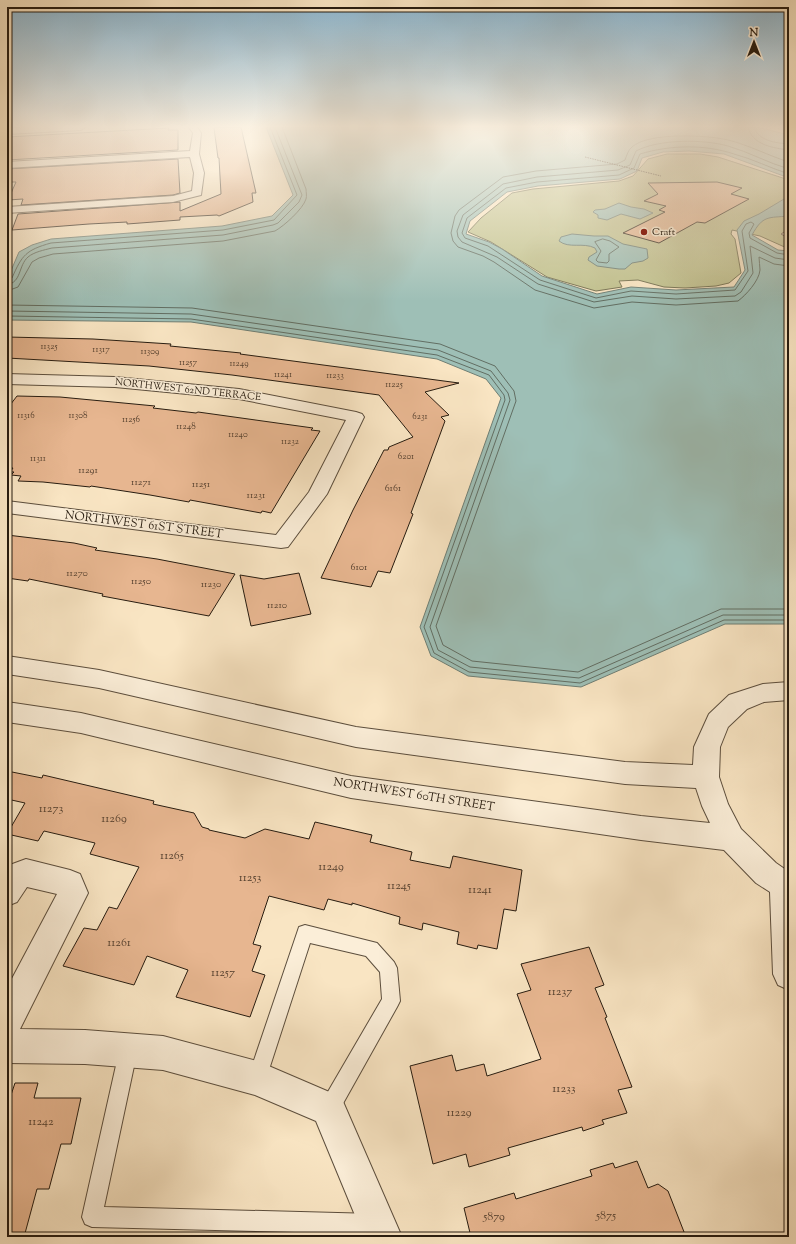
<svg xmlns="http://www.w3.org/2000/svg" width="796" height="1244" font-family="'Sorts Mill Goudy',serif">
<style>
.green{fill:#c2c390;stroke:#747050}
.water{fill:#9ebfb6;stroke:#6e7e74}
.lines{fill:none;stroke-linecap:round;stroke-linejoin:round}
.shore{stroke:#626e63;stroke-width:1}
.building{fill:#e7b690;stroke:#271c10}
.lane-casing{stroke:#5c4e3d;stroke-width:2}
.street-casing{stroke:#5c4e3d;stroke-width:2}
.path{stroke:#271c10;stroke-width:1;stroke-dasharray:1.5 1;stroke-linecap:butt}
.lane{fill:#fbeed8;fill-rule:evenodd}
.street{fill:#fbeed8;fill-rule:evenodd}
.poi-dot{fill:#8f2418;stroke:#fbeed8;stroke-width:1.5}
.labels{text-anchor:middle;dominant-baseline:central;stroke-width:3;stroke-linejoin:round;paint-order:stroke}
.far-number-label{font-size:9px;fill:#574230}
.far-poi-label{font-size:10px;fill:#271c10;stroke:#fbeed8;text-anchor:start}
.far-street-label{font-size:10px;fill:#271c10;stroke:#fbeed8}
.number-label{font-size:10px;fill:#574230}
.street-label{font-size:12px;fill:#271c10;stroke:#fbeed8}
.near-number-label{font-size:12px;fill:#574230}
</style>
<rect width="100%" height="100%" fill="#f9e5c3"/>
<filter id="stains"><feTurbulence type="fractalNoise" baseFrequency=".005" numOctaves="4"/><feColorMatrix values="0 0 0 0 .2 0 0 0 0 .09 0 0 0 0 .02 0 0 0 .5 -.17"/></filter>
<radialGradient id="worn" r=".72"><stop offset=".6" stop-color="#630" stop-opacity="0"/><stop offset="1" stop-color="#630" stop-opacity=".3"/></radialGradient>
<!-- green -->
<path class="green" d="M667,154H700L718,157L789,180V249L760,236L732,230L731,234L735,239L741,273L729,283L716,286L685,288L664,287L638,280L619,281L622,287L596,291L547,277L491,242L468,232L481,218L512,193L533,189L619,181L633,176L648,159Z"/>
<!-- water -->
<g class="water">
<path d="M266,127H757L789,135V178L724,154L689,151L663,152L642,158L637,171L620,179L538,186L507,192L470,221L466,234L489,242L502,249L542,276L597,294L631,287L676,290L734,287L745,270L737,230L744,221L759,214L789,196V216C768,218 763,215 752,235L778,250L789,251V624H725L581,687L468,676L431,656L420,627L501,398L486,379L437,359L191,322L7,320V280L19,252L32,245L51,239L222,226L272,216L293,195Z"/>
<path d="M619,203L631,207L644,209L653,213L640,219L621,214L607,220L598,218V215L593,212L595,210L605,209Z"/>
<path d="M572,234L594,236H608L623,244L647,249L648,258L643,261L632,263L625,269H619L597,266L588,260L589,257L597,252L595,248C583,242 569,249 559,241L561,237Z"/>
</g>
<g class="lines">
<!-- shore -->
<g class="shore">
<path d="M748,127C752,145 773,148 789,150"/>
<path d="M754,127C758,141 776,143 789,144"/>
<path d="M789,162C769,156 749,145 728,140C708,135 648,132 632,147C628,150 627,155 625,160L617,164L536,171L503,177L459,210L455,216L451,233L453,241L458,247L483,256L494,262L535,290L594,308L632,302L676,305L738,301C746,295 759,281 760,270C760,266 759,261 759,257L774,264L789,266"/>
<path d="M789,169C768,163 749,152 728,146C703,139 659,139 636,151L630,165L618,170L537,177L503,184L463,215L457,231L458,237L462,242L497,257L538,284L594,302L632,296L676,299L735,296L741,292L753,273L750,246L775,258L789,260"/>
<path d="M789,174C770,168 753,159 734,154C704,144 670,145 640,154L634,168L619,175L537,182L506,188L467,218L462,233L465,238L488,246L540,280L596,298L631,291L676,294L735,290L748,271L742,231L746,224L751,222L754,224L749,233L750,238L777,253L789,255"/>
<path d="M603,239L610,241L619,247L609,254V261L607,263L598,262L596,260L601,251L595,242Z"/>
<path d="M7,280L12,278C22,255 26,250 51,243L223,230L274,220L297,195L270,127"/>
<path d="M7,285C22,282 18,266 28,257C34,252 44,250 52,248L223,235L273,225L278,223L299,202L302,195L275,127"/>
<path d="M7,291L18,287L32,262L39,258L53,254L223,241L275,231C284,226 303,209 306,199C307,196 306,192 306,189L282,127"/>
<path d="M7,305L192,308L440,344L495,366L514,391L516,401L436,626L443,645L472,661L578,672L721,609H789"/>
<path d="M7,311L191,314L438,350L491,371L508,393L510,400L430,627L438,650L470,667L579,678L723,615H789"/>
<path d="M7,316L191,319L437,355L489,375L504,395L505,400L424,627L434,653L469,672L580,683L724,620H789"/>
</g>
</g>
<!-- building -->
<g class="building">
<path d="M215,127H241L256,193H252L253,202L219,216L217,215L180,217V220L127,224V222L89,224L12,230L18,214L180,202V211L221,194L219,158H218L214,128Z"/>
<path d="M169,128L168,130H178V150L7,160V137Z"/>
<path d="M178,159L180,193L173,195L21,205L23,199L8,200L16,182H7V169Z"/>
<path d="M717,182L742,188L731,194L749,199L705,223L697,222L659,243L623,233L665,212L659,210L666,206L644,201L658,194L648,183Z"/>
<path d="M7,337L93,339L171,344L170,346L241,353L240,354L459,383L425,392L449,415L441,417L445,421L411,513L413,514L390,573L378,571L371,587L321,578L353,510L384,450H388L389,447L413,437L379,395L232,375L149,366L7,358Z"/>
<path d="M17,396L60,397L155,406L153,408L196,413L198,412L277,423L313,428L311,430L320,431L271,513L262,511L261,513L190,500L189,502L150,495L91,486L90,487L43,482L18,481L21,476L11,475L14,472H10L13,468H9L11,466L7,465V409Z"/>
<path d="M7,535L74,543L97,548L95,550L157,559L235,574L209,616L102,596L103,594L29,579L28,581L7,578Z"/>
<path d="M299,573L311,614L251,626L240,575L264,579Z"/>
<path d="M7,771L42,778L43,775L154,801L153,804L194,813L202,827L209,829V830L245,838L265,829L309,839L315,822L372,835L370,842L412,852L410,860L450,868L453,856L522,870L516,911L504,909L497,949L478,945L477,949L457,944L459,932L423,923L422,930L399,924L400,917L352,903V905L328,899L324,910L269,896L253,944L261,946L252,971L265,975L250,1017L176,997L188,970L147,956L134,985L63,966L84,928L97,930L109,907L117,909L139,867L90,854L95,843L44,831L38,841L7,834L25,803L7,799Z"/>
<path d="M589,947L604,985L595,988L607,1017L605,1018L632,1087L618,1090L627,1113L602,1120L604,1124L583,1131L582,1127L508,1148L510,1155L469,1167L466,1154L433,1164L410,1066L452,1055L456,1071L484,1064L487,1076L541,1059L517,994L531,990L521,964Z"/>
<path d="M15,1083H38L34,1098H81L71,1144H61L49,1189H37L24,1237H7V1098H10Z"/>
<path d="M637,1161L648,1188L658,1184L668,1191L686,1237H471L464,1208L514,1193L516,1199L592,1176L590,1170L613,1163L615,1168Z"/>
</g>
<g class="lines">
<defs>
<g id="lane">
<path d="M785,232L789,234V238L782,234Z"/>
<path d="M305,925L377,943L394,962L397,968L400,1001L397,1007L336,1116L329,1119L322,1116L319,1109L322,1102L382,999L380,972L366,956L310,943L264,1085L257,1087L250,1085L248,1078L297,933L299,927Z"/>
<path d="M128,1043L134,1046L137,1052L104,1207L375,1214L382,1217L385,1224L382,1231L375,1234L92,1227L85,1224L82,1217L119,1052L122,1046Z"/>
</g>
<g id="street">
<path d="M35,127H85L81,130L7,134V128Z"/>
<path d="M189,127H197L201,133L199,154L204,173L201,195L173,202L7,213V207L173,196L192,191L194,173L190,157L7,168V162L190,151L193,133Z"/>
<path d="M7,374L115,377L239,389L356,412L362,414L364,417L327,494L288,547L281,548L7,513V501L276,535L309,492L346,420L239,399L115,387L7,384Z"/>
<path d="M7,656L99,670L356,727L625,762L693,765L694,747L709,714L729,695L763,684L789,682V700L764,702L747,709L728,727L720,747L719,777L728,804L741,829L776,863L789,872V990L778,985L773,974L770,892L756,883L724,850L641,840L351,798L81,733L7,722V702L81,713L351,776L641,816L710,823L702,806L696,788L625,784L356,747L99,688L7,674Z"/>
<path d="M26,859L70,870L80,874L88,893L20,1029L85,1030L163,1036L257,1061L341,1097L402,1237H364L316,1121L255,1095L163,1070L85,1064L7,1063V988L57,894L27,887L17,902L7,906V866Z"/>
</g>
</defs>
<!-- lane casing -->
<use href="#lane" class="lane-casing"/>
<!-- street casing -->
<use href="#street" class="street-casing"/>
<!-- path -->
<path class="path" d="M585,157L661,176"/>
<!-- lane -->
<use href="#lane" class="lane"/>
<!-- street -->
<use href="#street" class="street"/>
</g>
<!-- sky -->
<linearGradient id="sky" x2="0" y2="1"><stop stop-color="#8ab8d4"/><stop offset="0.42" stop-color="#fcf3e4"/><stop offset="1" stop-color="#fcf3e4" stop-opacity="0"/></linearGradient>
<rect width="796" height="301" fill="url(#sky)"/>
<!-- markers -->
<circle class="poi-dot" cx="644" cy="232" r="4"/>
<g class="labels">
<!-- far-number labels -->
<g class="far-number-label">
<text x="49" y="346">11325</text>
<text x="101" y="349">11317</text>
<text x="150" y="351">11309</text>
<text x="188" y="362">11257</text>
<text x="239" y="363">11249</text>
<text x="283" y="374">11241</text>
<text x="335" y="375">11233</text>
<text x="394" y="384">11225</text>
<text x="26" y="415">11316</text>
<text x="78" y="415">11308</text>
<text x="420" y="416">6231</text>
<text x="131" y="419">11256</text>
<text x="186" y="426">11248</text>
<text x="238" y="434">11240</text>
<text x="290" y="441">11232</text>
<text x="406" y="456">6201</text>
<text x="38" y="458">11311</text>
</g>
<!-- far-poi labels -->
<g class="far-poi-label">
<text x="652" y="232">Craft</text>
</g>
<!-- far-street labels -->
<g class="far-street-label">
<text transform="translate(188 390) rotate(6)">NORTHWEST 62ND TERRACE</text>
</g>
<!-- number labels -->
<g class="number-label">
<text x="88" y="470">11291</text>
<text x="141" y="482">11271</text>
<text x="201" y="484">11251</text>
<text x="393" y="488">6161</text>
<text x="256" y="495">11231</text>
<text x="359" y="567">6101</text>
<text x="77" y="573">11270</text>
<text x="141" y="581">11250</text>
<text x="211" y="584">11230</text>
<text x="277" y="605">11210</text>
</g>
<!-- street labels -->
<g class="street-label">
<text transform="translate(144 525) rotate(7)">NORTHWEST 61ST STREET</text>
<text transform="translate(414 795) rotate(9)">NORTHWEST 60TH STREET</text>
</g>
<!-- near-number labels -->
<g class="near-number-label">
<text x="51" y="809">11273</text>
<text x="114" y="819">11269</text>
<text x="172" y="856">11265</text>
<text x="331" y="867">11249</text>
<text x="250" y="878">11253</text>
<text x="399" y="886">11245</text>
<text x="480" y="890">11241</text>
<text x="119" y="943">11261</text>
<text x="223" y="973">11257</text>
<text x="560" y="992">11237</text>
<text x="564" y="1089">11233</text>
<text x="459" y="1113">11229</text>
<text x="41" y="1122">11242</text>
<text x="606" y="1216">5875</text>
<text x="494" y="1217">5879</text>
</g>
</g>
<!-- margin -->
<rect width="796" height="1244" fill="none" stroke="#f9e5c3" stroke-width="24"/>
<rect x="8" y="8" width="780" height="1228" fill="none" stroke="#271c10" stroke-width="2"/>
<rect x="12" y="12" width="772" height="1220" fill="none" stroke="#271c10"/>
<!-- north arrow -->
<g transform="translate(754 42)" stroke="#fbeed8" stroke-width="3" paint-order="stroke">
<path d="M0-3L7 15L0 10L-7 15Z" fill="#271c10"/>
<text y="-6" font-size="11" font-weight="bold" text-anchor="middle" fill="#271c10">N</text>
</g>
<rect width="100%" height="100%" filter="url(#stains)"/>
<rect width="100%" height="100%" fill="url(#worn)"/>
</svg>
